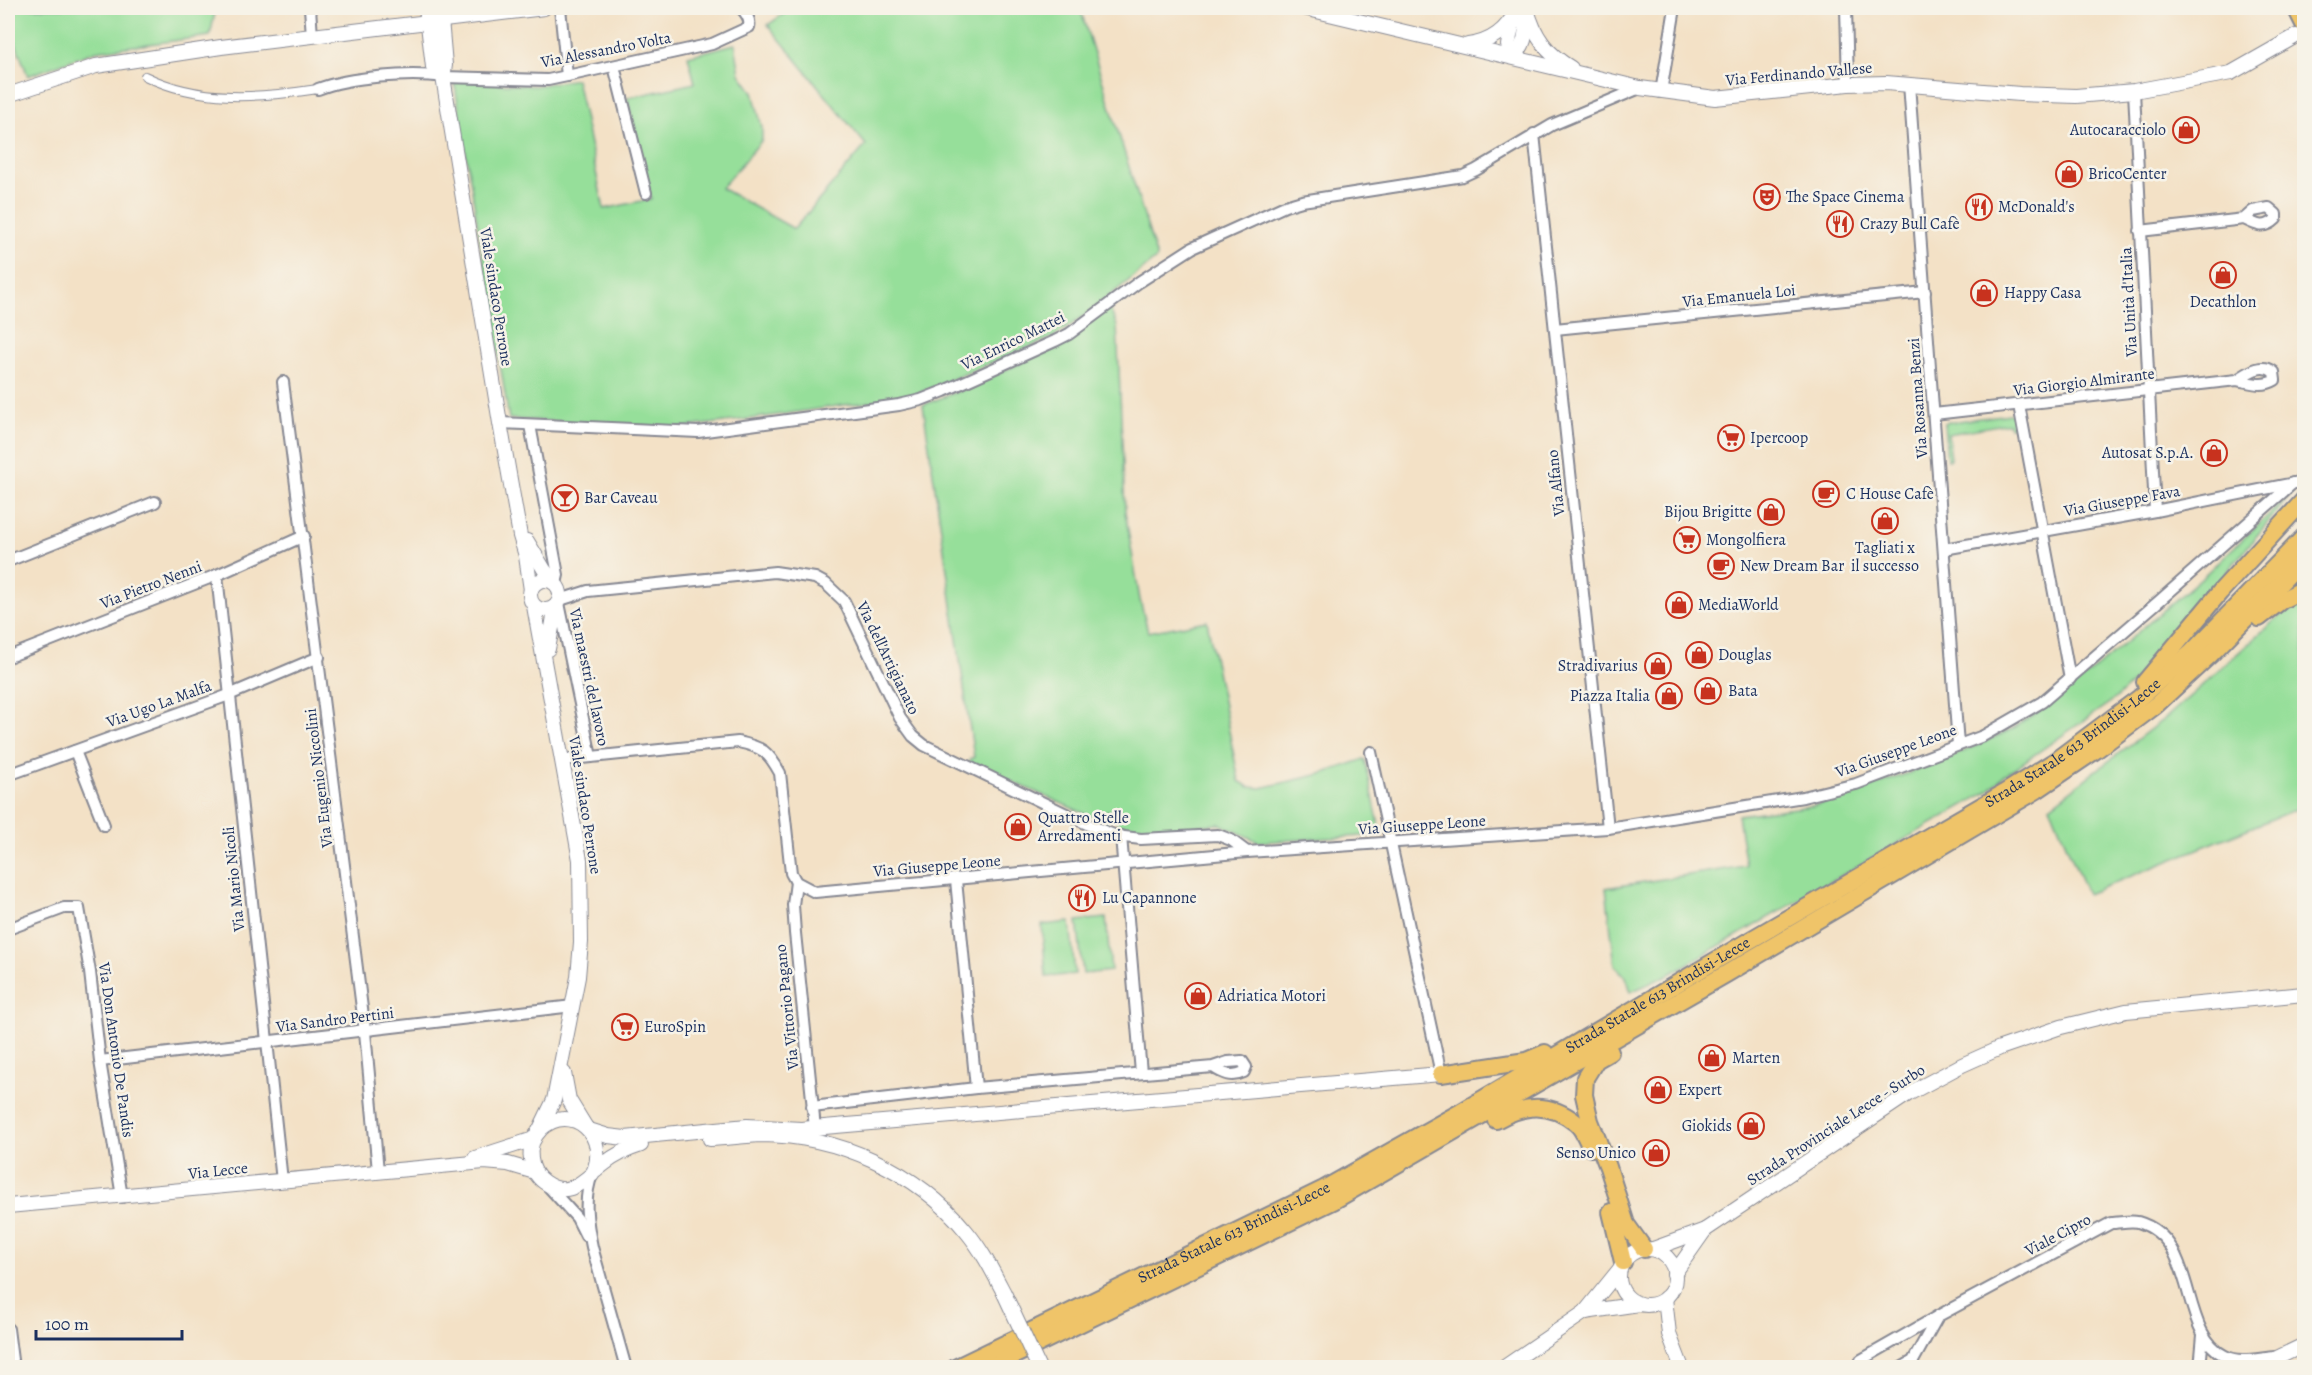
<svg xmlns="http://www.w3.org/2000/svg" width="2312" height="1375" font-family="Alegreya,serif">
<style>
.green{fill:#96df9a;stroke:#58877c;stroke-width:1.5}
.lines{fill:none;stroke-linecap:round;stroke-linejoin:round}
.pedestrian-casing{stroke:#878892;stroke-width:10}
.minor-casing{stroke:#878892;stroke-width:14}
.tertiary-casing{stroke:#878892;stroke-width:16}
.trunk-casing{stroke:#878892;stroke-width:20}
.pedestrian{stroke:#fff;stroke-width:8}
.minor{stroke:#fff;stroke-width:10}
.tertiary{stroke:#fff;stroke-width:14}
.trunk{stroke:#efc469;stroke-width:16}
.tertiary-bridge-casing{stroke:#878892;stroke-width:16;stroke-linecap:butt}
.tertiary-bridge{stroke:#fff;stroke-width:14}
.labels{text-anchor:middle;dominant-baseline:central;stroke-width:5;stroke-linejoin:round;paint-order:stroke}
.street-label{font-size:16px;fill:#1b2f5e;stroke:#f7f3e8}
.poi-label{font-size:16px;fill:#1b2f5e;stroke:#f7f3e8;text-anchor:start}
</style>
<rect width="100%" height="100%" fill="#f7f3e8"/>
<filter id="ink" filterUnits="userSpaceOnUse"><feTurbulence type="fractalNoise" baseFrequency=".0167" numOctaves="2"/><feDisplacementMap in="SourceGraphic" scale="12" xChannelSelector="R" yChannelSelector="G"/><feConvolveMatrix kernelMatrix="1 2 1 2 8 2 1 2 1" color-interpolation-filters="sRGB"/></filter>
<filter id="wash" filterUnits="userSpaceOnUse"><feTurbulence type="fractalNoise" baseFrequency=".008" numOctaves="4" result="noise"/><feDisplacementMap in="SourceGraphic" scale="24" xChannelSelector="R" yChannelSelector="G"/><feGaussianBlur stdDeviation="1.35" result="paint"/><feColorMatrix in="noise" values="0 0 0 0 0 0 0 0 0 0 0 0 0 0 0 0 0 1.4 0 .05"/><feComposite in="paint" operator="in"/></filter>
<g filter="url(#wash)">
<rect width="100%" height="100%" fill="#f3e1c6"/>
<!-- green -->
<g class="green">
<path d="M8,8H216L210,36L96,51L28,76L8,23Z"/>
<path d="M792,8H1080L1157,258L1088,313L1054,337L907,398L844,405L757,418L678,428L509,419L454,80L535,86L576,79L604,209L651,199L627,98L695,83L688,56L735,44L740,74L753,92L762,127V140L721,188L794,229L866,145L768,25Z"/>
<path d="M1109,307L1117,326L1118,347L1125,512L1140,600L1148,632L1207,621L1239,781L1249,787L1261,788L1321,774L1365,759L1381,835L1259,842L1220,824L1154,829L1118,826L1116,810L1106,811L1108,824L970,763V759L974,757L923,405L969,387L1059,345Z"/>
<path d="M2010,414L2014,416L2016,426L2010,427L2009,423L1948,434L1951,459L1947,460L1944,423Z"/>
<path d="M2293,492L2143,673L2115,699L2005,775L1987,792L1670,974L1631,992L1626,977L1615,966L1606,888L1746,866L1738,815L1812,806L1840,798L1947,759L2012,729L2052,703L2091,672L2199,580Z"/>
<path d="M2304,602V806L2087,894L2050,806L2169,715L2285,611Z"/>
<path d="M1106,918L1111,971L1083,974L1077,921Z"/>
<path d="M1070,922L1075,974L1046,977L1042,925Z"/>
</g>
</g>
<g filter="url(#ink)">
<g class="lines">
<defs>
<path id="pedestrian" d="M145,76C200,103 259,98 318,89"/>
<g id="minor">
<path d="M310,8L312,36"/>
<path d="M560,8L567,76"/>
<path d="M1846,8L1848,84"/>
<path d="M614,66L646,193"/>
<path d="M1909,84L1958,745"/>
<path d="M318,89C349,77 410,72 443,77L548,80L567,76L712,44L749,27C751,19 746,13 741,8"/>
<path d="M2134,91L2155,511"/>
<path d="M1661,92L1675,8"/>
<path d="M1534,134L1608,828"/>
<path d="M2140,231L2244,219C2256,225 2265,230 2276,219V214L2269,208L2253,211L2244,219"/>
<path d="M1555,329L1925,292"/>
<path d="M283,382L365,1032L378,1171"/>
<path d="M2019,405L2070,679"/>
<path d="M1934,414L2237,380C2250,382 2262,388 2275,380L2274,372C2261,362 2248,373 2237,380"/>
<path d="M500,423L698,432L899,405L921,400L944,391L1055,341L1069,334L1139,282L1192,248L1285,206L1302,201L1463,176L1476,170L1552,125L1640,88"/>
<path d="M530,425L558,575L556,584"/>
<path d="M1944,549L2155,511L2304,481"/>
<path d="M8,561L155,502"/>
<path d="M217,575L282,1181"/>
<path d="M560,600L588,591L775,572L815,578L826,584L844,601L900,718L913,736L924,745L1089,825L1116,836L1141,839L1218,835L1231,840L1247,852"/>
<path d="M559,603L591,757"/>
<path d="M8,657L217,575L304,536"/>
<path d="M75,751L104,825"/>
<path d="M1371,752L1441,1074"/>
<path d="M562,760L738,742C762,747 768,751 780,773L791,873L796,882L815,892L1247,852L1608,828L1803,797L1856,784L1983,736L2042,702L2158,602L2293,483"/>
<path d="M8,775L229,695L319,657"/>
<path d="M1121,836L1141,1073"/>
<path d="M956,880L976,1088"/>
<path d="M796,882L793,905L795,933L815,1128"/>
<path d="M8,929L64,908H79L90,972L100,1061L122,1197"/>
<path d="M100,1061L573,1006"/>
<path d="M812,1107L976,1088L1213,1067L1228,1062L1242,1061L1246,1067L1244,1072C1232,1078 1223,1074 1213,1067"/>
<path d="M592,1175C583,1198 587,1223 592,1247L626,1368"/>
<path d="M547,1185L577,1218L586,1236"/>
<path d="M1938,1316L2111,1223C2119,1223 2130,1220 2138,1222C2200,1240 2177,1332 2225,1356C2240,1364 2259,1358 2275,1357"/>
<path d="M8,1329L13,1368"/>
<path d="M1859,1368L1861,1360L1938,1316L1913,1361L1901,1368"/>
<path d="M2200,1368L2203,1335"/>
</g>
<g id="tertiary">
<path d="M426,8L433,67L443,77"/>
<path d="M440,8L445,65L443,77L500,423L520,536L526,556L531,590"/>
<path d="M1304,8L1640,88L1715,98L1848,84L1886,83L2020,94L2076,96L2134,91L2231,73L2296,36"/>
<path d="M1527,9C1534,36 1547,54 1571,68"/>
<path d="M1468,45C1492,42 1506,30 1517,10"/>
<path d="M1512,57C1525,48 1526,34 1526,19"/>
<path d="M1512,57L1508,45L1513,22"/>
<path d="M8,95L96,66L221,47L544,8"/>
<path d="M527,541L545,571L554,582"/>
<circle cx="545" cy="595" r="15"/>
<path d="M534,606L580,860L581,942L578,977L554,1100L539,1131"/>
<path d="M548,649L556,606"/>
<path d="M564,1073L569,1100L585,1126"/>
<path d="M589,1130L608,1136L625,1138L747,1126L801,1129L1441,1074"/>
<path d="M710,1139C727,1138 744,1136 761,1135C838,1135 917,1171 966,1231C982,1250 993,1272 1004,1293"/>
<path d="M475,1158L534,1139"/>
<path d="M592,1175C612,1136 571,1101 541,1129C533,1137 529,1148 531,1159C532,1168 537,1177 544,1182C571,1201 585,1178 604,1164C615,1155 628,1149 641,1145"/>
<path d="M8,1206L484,1162L508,1164L535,1172"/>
<path d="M1653,1249L1705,1230L1908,1094L1962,1065L2000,1048L2061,1027L2126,1011L2304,994"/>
<circle cx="1647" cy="1277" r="28"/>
<path d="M1674,1274L1705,1230"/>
<path d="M1665,1298L1669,1334L1682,1368"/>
<path d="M1585,1312L1639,1304"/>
<path d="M1503,1368L1585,1312L1619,1270"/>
<path d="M2256,1368L2304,1345"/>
</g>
<g id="trunk">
<path d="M2296,8L2304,24"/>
<path d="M2259,618L2282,600L2304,589"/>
<path d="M2145,682L2220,592L2304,500"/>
<path d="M1610,1052L1596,1060L1585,1078L1584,1095L1590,1121L1608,1167L1626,1224L1644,1249"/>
<path d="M1441,1074L1526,1061L1545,1053"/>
<path d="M1496,1120C1524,1104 1550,1102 1576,1123C1583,1128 1587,1140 1591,1148"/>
<path d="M1611,1212L1623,1262"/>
<path id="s1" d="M955,1368L1324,1189L1461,1112L1747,942L2004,793L2055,761L2138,699L2191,653L2304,537"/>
<path d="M988,1368L1333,1201L1726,974L2037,790L2096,750L2156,705L2210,655L2304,559"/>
</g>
</defs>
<!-- pedestrian casing -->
<use href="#pedestrian" class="pedestrian-casing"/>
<!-- minor casing -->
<use href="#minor" class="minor-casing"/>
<!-- tertiary casing -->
<use href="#tertiary" class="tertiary-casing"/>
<!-- trunk casing -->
<use href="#trunk" class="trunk-casing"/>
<!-- pedestrian -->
<use href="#pedestrian" class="pedestrian"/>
<!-- minor -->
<use href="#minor" class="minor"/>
<!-- tertiary -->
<use href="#tertiary" class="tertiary"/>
<!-- trunk -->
<use href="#trunk" class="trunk"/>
<defs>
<path id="tertiary-bridge" d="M1004,1293L1039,1368"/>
</defs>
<!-- tertiary-bridge casing -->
<use href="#tertiary-bridge" class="tertiary-bridge-casing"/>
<!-- tertiary-bridge -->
<use href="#tertiary-bridge" class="tertiary-bridge"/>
</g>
</g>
<!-- icons -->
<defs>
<symbol id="shop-ring" viewBox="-11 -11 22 22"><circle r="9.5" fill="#f7f3e8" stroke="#c8321e" stroke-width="1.5"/><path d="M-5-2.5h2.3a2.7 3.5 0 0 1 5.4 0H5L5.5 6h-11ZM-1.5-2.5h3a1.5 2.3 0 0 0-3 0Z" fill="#c8321e"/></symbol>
<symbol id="theatre-ring" viewBox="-11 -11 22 22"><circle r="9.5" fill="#f7f3e8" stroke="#c8321e" stroke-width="1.5"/><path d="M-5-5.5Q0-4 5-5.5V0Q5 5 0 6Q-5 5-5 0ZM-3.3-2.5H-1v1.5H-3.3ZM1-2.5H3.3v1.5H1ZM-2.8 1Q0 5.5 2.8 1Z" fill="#c8321e"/></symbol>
<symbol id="restaurant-ring" viewBox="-11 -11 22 22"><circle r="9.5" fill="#f7f3e8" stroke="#c8321e" stroke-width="1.5"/><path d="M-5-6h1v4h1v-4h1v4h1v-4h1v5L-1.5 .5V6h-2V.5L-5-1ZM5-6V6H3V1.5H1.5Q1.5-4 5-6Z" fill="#c8321e"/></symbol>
<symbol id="supermarket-ring" viewBox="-11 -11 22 22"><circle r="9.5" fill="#f7f3e8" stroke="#c8321e" stroke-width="1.5"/><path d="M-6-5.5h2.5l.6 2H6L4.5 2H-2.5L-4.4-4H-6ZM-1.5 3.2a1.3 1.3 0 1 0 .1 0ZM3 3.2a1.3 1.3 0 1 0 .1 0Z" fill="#c8321e"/></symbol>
<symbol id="cafe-ring" viewBox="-11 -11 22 22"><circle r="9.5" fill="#f7f3e8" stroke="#c8321e" stroke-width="1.5"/><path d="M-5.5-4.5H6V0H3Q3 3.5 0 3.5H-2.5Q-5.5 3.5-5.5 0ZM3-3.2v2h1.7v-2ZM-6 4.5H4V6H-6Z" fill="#c8321e"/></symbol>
<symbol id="bar-ring" viewBox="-11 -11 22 22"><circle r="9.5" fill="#f7f3e8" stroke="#c8321e" stroke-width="1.5"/><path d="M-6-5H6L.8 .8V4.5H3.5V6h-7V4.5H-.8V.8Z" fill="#c8321e"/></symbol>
</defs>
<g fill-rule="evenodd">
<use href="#shop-ring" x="2171" y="115" width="30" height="30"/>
<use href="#shop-ring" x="2054" y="159" width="30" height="30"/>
<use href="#theatre-ring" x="1752" y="182" width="30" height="30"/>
<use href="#restaurant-ring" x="1964" y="192" width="30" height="30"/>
<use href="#restaurant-ring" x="1825" y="209" width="30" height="30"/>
<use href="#shop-ring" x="2208" y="260" width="30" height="30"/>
<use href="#shop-ring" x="1969" y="278" width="30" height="30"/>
<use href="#supermarket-ring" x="1716" y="423" width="30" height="30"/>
<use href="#shop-ring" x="2199" y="438" width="30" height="30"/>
<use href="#cafe-ring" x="1811" y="479" width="30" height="30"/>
<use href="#bar-ring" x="550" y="483" width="30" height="30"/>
<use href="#shop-ring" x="1756" y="497" width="30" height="30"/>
<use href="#shop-ring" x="1870" y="506" width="30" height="30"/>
<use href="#supermarket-ring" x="1672" y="525" width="30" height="30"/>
<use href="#cafe-ring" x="1706" y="551" width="30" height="30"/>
<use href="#shop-ring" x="1664" y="590" width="30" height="30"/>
<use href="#shop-ring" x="1684" y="640" width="30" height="30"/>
<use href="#shop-ring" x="1643" y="651" width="30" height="30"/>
<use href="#shop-ring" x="1693" y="676" width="30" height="30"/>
<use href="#shop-ring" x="1654" y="681" width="30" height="30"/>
<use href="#shop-ring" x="1003" y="812" width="30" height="30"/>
<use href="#restaurant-ring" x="1067" y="883" width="30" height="30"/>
<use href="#shop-ring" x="1183" y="981" width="30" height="30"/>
<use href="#supermarket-ring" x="610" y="1012" width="30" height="30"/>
<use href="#shop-ring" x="1697" y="1043" width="30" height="30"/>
<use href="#shop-ring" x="1643" y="1075" width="30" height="30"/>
<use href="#shop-ring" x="1736" y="1111" width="30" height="30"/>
<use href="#shop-ring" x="1641" y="1138" width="30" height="30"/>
</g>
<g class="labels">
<!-- street labels -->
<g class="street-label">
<text transform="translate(606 50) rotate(-11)">Via Alessandro Volta</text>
<text transform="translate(1799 74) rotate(-5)">Via Ferdinando Vallese</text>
<text transform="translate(1739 296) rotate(-6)">Via Emanuela Loi</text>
<text transform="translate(496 297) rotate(81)">Viale sindaco Perrone</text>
<text transform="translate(2129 302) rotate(-93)">Via Unità d'Italia</text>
<text transform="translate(1013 341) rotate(-26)">Via Enrico Mattei</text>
<text transform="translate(2084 382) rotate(-7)">Via Giorgio Almirante</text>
<text transform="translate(1918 398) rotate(-94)">Via Rosanna Benzi</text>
<text transform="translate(1556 483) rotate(-96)">Via Alfano</text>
<text transform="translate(2122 501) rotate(-10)">Via Giuseppe Fava</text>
<text transform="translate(151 585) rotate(-21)">Via Pietro Nenni</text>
<text transform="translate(888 658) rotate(64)">Via dell'Artigianato</text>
<text transform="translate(589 677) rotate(78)">Via maestri del lavoro</text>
<text transform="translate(159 704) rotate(-20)">Via Ugo La Malfa</text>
<text stroke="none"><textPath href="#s1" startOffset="1282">Strada Statale 613 Brindisi-Lecce</textPath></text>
<text transform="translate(1896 751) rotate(-20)">Via Giuseppe Leone</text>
<text transform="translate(319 778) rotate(-97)">Via Eugenio Niccolini</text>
<text transform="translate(585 805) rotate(81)">Viale sindaco Perrone</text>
<text transform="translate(1422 825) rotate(-4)">Via Giuseppe Leone</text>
<text transform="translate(937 866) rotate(-5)">Via Giuseppe Leone</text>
<text transform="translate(234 879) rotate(-96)">Via Mario Nicoli</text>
<text stroke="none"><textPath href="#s1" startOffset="796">Strada Statale 613 Brindisi-Lecce</textPath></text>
<text transform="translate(787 1007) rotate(-96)">Via Vittorio Pagano</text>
<text transform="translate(335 1020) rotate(-7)">Via Sandro Pertini</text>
<text transform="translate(116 1050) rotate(82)">Via Don Antonio De Pandis</text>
<text transform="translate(1836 1125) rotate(-33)">Strada Provinciale Lecce - Surbo</text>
<text transform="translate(218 1171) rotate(-6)">Via Lecce</text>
<text stroke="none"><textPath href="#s1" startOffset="310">Strada Statale 613 Brindisi-Lecce</textPath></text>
<text transform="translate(2058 1235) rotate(-28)">Viale Cipro</text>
</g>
<!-- poi labels -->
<g class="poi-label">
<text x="2166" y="130" text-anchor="end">Autocaracciolo</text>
<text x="2088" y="174">BricoCenter</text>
<text x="1786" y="197">The Space Cinema</text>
<text x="1998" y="207">McDonald's</text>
<text x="1860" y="224">Crazy Bull Cafè</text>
<text x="2004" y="293">Happy Casa</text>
<text x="2223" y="302" text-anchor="middle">Decathlon</text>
<text x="1750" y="438">Ipercoop</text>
<text x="2194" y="453" text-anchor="end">Autosat S.p.A.</text>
<text x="1846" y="494">C House Cafè</text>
<text x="584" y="498">Bar Caveau</text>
<text x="1752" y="512" text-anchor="end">Bijou Brigitte</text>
<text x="1706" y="540">Mongolfiera</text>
<text x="1885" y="548" text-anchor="middle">Tagliati x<tspan x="1885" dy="18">il successo</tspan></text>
<text x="1740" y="566">New Dream Bar</text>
<text x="1698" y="605">MediaWorld</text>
<text x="1718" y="655">Douglas</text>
<text x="1638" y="666" text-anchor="end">Stradivarius</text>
<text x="1728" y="691">Bata</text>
<text x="1650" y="696" text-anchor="end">Piazza Italia</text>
<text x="1038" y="818">Quattro Stelle<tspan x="1038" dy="18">Arredamenti</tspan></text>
<text x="1102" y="898">Lu Capannone</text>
<text x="1218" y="996">Adriatica Motori</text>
<text x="644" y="1027">EuroSpin</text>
<text x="1732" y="1058">Marten</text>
<text x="1678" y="1090">Expert</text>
<text x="1732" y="1126" text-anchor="end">Giokids</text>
<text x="1636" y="1153" text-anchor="end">Senso Unico</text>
</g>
</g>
<!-- margin -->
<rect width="2312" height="1375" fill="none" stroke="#f7f3e8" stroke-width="30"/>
<!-- scale -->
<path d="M36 1330v9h146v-9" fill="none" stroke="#1b2f5e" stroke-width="3"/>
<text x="45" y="1330" font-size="18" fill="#1b2f5e" stroke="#f7f3e8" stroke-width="4.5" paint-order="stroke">100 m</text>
</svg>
